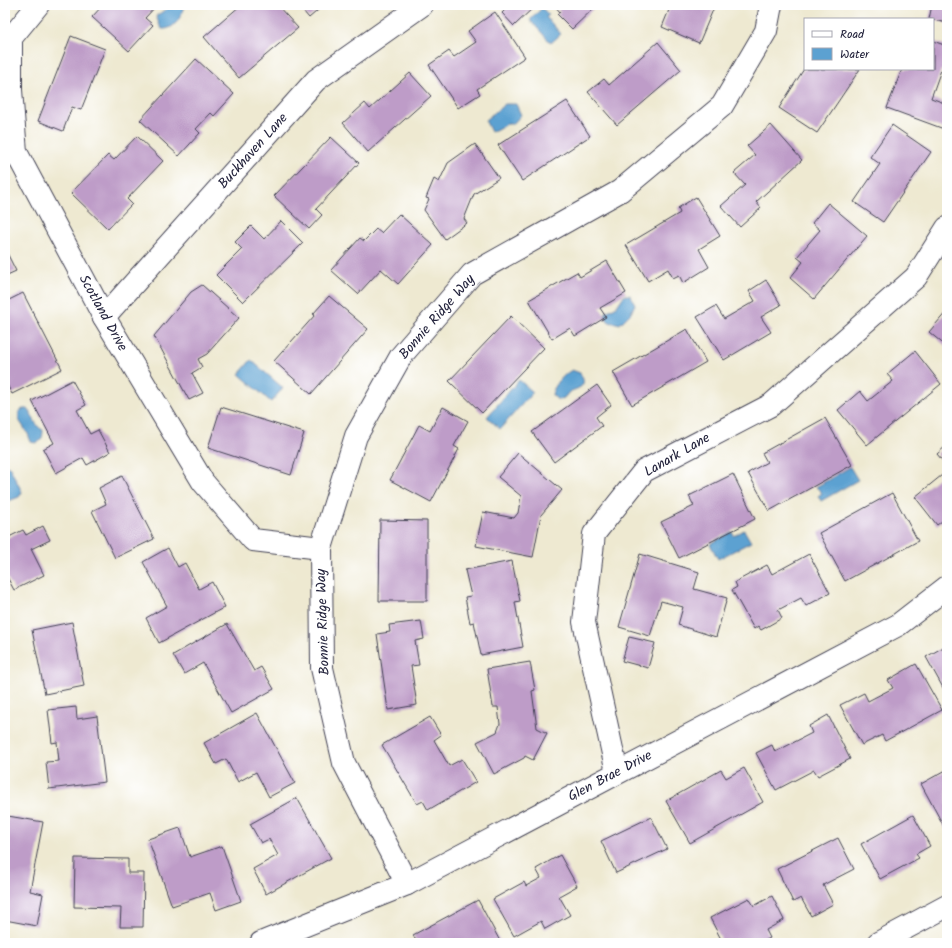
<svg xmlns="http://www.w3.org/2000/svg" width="952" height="948" font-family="Kalam,sans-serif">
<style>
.water{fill:#5ca1d1;stroke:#3f6286}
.building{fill:#be9cc8}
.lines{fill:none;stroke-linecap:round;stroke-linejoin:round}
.minor-casing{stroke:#414052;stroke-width:24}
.minor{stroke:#fff;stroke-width:22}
.labels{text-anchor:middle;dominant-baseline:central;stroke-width:3.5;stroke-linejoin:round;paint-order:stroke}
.street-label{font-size:14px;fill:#22223b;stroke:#fff}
</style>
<rect width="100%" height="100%" fill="#fff"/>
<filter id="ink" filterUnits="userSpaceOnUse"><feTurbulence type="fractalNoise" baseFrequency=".025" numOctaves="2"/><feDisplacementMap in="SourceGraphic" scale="8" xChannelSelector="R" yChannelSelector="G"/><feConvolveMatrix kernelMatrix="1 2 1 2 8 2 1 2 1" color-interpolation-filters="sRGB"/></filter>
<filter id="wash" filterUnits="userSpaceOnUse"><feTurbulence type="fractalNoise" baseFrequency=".012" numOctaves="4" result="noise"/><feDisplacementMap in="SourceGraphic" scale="16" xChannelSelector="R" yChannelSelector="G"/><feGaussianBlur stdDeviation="0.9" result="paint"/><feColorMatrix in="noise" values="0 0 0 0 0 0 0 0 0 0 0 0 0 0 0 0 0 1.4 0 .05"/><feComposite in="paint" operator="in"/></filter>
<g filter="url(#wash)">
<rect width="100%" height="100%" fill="#eee9d1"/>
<!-- water -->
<g class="water">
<path d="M170,5H184C182,16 175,30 162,29L160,26L156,16L165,10Z"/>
<path d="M542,8L549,15L546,17L561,34L551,43L530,20Z"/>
<path d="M505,104H516L521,115L513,124H507L491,132L485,120Z"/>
<path d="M626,295H630L635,304L631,313L620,324C612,321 610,326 605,316L606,312L617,306L623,297Z"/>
<path d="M251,360L283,388L271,402L239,374Z"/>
<path d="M572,370L580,373C589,387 578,388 569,392L564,398L558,400L552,395C553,386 564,374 572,370Z"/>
<path d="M519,380L533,392L500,429L487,417Z"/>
<path d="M23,409H28C34,416 34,426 43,430C43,439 40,445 31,442L28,434L19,420V411Z"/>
<path d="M5,465L10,468L22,492L19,497L6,502L5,501Z"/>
<path d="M850,467L858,480L821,501L818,496L822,493L816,487Z"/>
<path d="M744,530L751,542L718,559L710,544L732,532L734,536Z"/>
</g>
<g id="blocks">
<!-- building -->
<g class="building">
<path d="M103,5H157L145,18L153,25L129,51L92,17Z"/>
<path d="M241,5H277L298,28L239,78L204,37Z"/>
<path d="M298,5H324L309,18Z"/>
<path d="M506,5H536L514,26L502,13L508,7Z"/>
<path d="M554,5H597L572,29L557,14L560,12Z"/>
<path d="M671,5H715L699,43L662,27Z"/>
<path d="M932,5H947V23L929,19Z"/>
<path d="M495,12L525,57L477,89L480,94L458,108L429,65L449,51L454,57L476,42L468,31Z"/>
<path d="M71,36L105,49L81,110L72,107L63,131L38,121Z"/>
<path d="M933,41L947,46V72L941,70L931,98L947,104V121L944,129L887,108L902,69H933Z"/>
<path d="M658,42L681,70L617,125L588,92L604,79L609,85Z"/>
<path d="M196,59L234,94L214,116L211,113L196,129L200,133L179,156L140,120Z"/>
<path d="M804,69H860L817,133L779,108Z"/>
<path d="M410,73L431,96L368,152L343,123L365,103L370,109Z"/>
<path d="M567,101L590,136L522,181L498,145Z"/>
<path d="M771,125L802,160L756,202L761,208L740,227L721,206L745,185L734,173L755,155L747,146Z"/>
<path d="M892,125L931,152L883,222L854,202L880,164L870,157Z"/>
<path d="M137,136L163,161L127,199L132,204L108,229L71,193L108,155L114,160Z"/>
<path d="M331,137L359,163L316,209L322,215L309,229L274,196Z"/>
<path d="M475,144L499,178L474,194L464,219L467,223L445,239L424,210L429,199L426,198L434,179L439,182L448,163Z"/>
<path d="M696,197L720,236L699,249L709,267L683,283L679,275L673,278L668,269L648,281L626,245L680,213L678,208Z"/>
<path d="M828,203L867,236L814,299L790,278L803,262L797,257L820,230L812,223Z"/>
<path d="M399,214L433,245L398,284L381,269L358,294L331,270L360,238L364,241L376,229L381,233Z"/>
<path d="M281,221L303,243L243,302L216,275L242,249L235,242L251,226L264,239Z"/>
<path d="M5,249L16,271L5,276Z"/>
<path d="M607,261L626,293L600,308L606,317L575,336L570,328L552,339L529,300L577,272L580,277Z"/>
<path d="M766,280L781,305L761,317L771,332L724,360L697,317L716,306L724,319L755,301L749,291Z"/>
<path d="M202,285L239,318L207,354L198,359L202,367L192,373L203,393L189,400L154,336L191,292Z"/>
<path d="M23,293L62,369L12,394L5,381V323L8,322L5,315V302Z"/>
<path d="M329,296L368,329L311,394L274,361L315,315L313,314Z"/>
<path d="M947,311V347L929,332Z"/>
<path d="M511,316L544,348L482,413L449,381Z"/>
<path d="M687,329L706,362L632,405L613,372Z"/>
<path d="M915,351L941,384L867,445L838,410L860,391L868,401L893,381L887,374Z"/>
<path d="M72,380L86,405L77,410L90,434L98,430L110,452L87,465L83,458L56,473L43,449L54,443L32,401Z"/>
<path d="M597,385L611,405L596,417L602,426L554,462L532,432Z"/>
<path d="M221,407L304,433L291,475L208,448Z"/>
<path d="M443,407L468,421L454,446L459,449L431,502L390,480L419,425L430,431Z"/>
<path d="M825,418L852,465L769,511L748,473L767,462L762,453Z"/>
<path d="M947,445V466L937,454Z"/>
<path d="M518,453L562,490L541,515L533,557L476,546L483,512L514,518L518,513L521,496L498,477Z"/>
<path d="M947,471V517L937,525L915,497Z"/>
<path d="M733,474L755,519L679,558L661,522L694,506L689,496Z"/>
<path d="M122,476L154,539L115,558L92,511L106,504L99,488Z"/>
<path d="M892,493L918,541L845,581L819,533Z"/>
<path d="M380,520L427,521V601H379Z"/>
<path d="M43,526L50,540L31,549L44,575L14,590L5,573V539L23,530L26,535Z"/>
<path d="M168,548L178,567L185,563L199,589L212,582L225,607L159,643L146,618L167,606L143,562Z"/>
<path d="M640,554L699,572L694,589L727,598L716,637L678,625L683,607L661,601L650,636L619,627Z"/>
<path d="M809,554L830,593L806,606L801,598L778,610L782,618L761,630L758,626L754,629L732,590L737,587L735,582L767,565L772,574Z"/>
<path d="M512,561L520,601L515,602L523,647L481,655L474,622L470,623L465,597L471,596L465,570Z"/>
<path d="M421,621L424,639L415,641L419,665L411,666L417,705L388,710L377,634L390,632L389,625Z"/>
<path d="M72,622L84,686L45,694L32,630Z"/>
<path d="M227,624L254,671L261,667L274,689L231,713L203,663L184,674L173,655Z"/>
<path d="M629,637L655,643L648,668L622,661Z"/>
<path d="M947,645V695L926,657Z"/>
<path d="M530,662L535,690L532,691L537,728L547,733L533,760L525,756L524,758L494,774L477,742L497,732L500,724L498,707H493L487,669Z"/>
<path d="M916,664L942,710L885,741L882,735L862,745L840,705L864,693L868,701L893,688L888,680Z"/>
<path d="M76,707L77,719L97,716L105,782L49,789L46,762L59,761L57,742L52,743L48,710Z"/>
<path d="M257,713L295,783L269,797L256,772L238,782L226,759L216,764L204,743Z"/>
<path d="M828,715L850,759L818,776L814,770L776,790L756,753L772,745L775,752L812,733L809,726Z"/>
<path d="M430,717L441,735L434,740L449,766L462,759L476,782L428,810L423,801L417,804L382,745Z"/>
<path d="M744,768L763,802L690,843L666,801L721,770L726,778Z"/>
<path d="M946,770L947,771V832L921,784Z"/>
<path d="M297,798L331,858L266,894L253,869L278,855L269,839L261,843L250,824Z"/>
<path d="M913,815L930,846L916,854L919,858L880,879L861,844Z"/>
<path d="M8,816L43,822L30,891L43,894L37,926L5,920V830Z"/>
<path d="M651,817L667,849L616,873L601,841Z"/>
<path d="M180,828L190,857L222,846L241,901L216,910L210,893L172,906L148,839Z"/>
<path d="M838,838L854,869L823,885L833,904L811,916L801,898L793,902L777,869Z"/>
<path d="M560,855L577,886L559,896L570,915L545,929L541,921L514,936L493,899L524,882L526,886L541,878L536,869Z"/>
<path d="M75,858L128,859V873H144L143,927H120L121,908L74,907Z"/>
<path d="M772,896L784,920L766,930L770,938L761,943H723L710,918L749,898L754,906Z"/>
<path d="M478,900L501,943H417L413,935Z"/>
</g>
</g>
</g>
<g filter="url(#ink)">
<use href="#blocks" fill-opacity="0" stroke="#414052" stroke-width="1"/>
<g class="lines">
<defs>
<g id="minor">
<path d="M38,5L11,38V90L16,152L104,317L203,482L253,540L321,548"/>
<path d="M104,317L316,80L422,5"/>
<path d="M617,772L584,622L594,534L644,471L771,405L916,277L947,228"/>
<path d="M407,884L344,763L322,668L321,548L356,436L401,356L472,274L620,191L722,106L766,31L771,5"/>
<path d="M261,943L407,884L898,625L947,587"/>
<path d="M878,943L947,906"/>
</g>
</defs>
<!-- minor casing -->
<use href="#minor" class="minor-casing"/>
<!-- minor -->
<use href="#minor" class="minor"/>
</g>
</g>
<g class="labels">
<!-- street labels -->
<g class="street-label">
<text transform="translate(253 151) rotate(-48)">Buckhaven Lane</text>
<text transform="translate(103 313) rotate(61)">Scotland Drive</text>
<text transform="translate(437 317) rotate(-49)">Bonnie Ridge Way</text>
<text transform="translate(677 455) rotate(-30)">Lanark Lane</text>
<text transform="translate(323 622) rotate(-92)">Bonnie Ridge Way</text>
<text transform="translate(610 776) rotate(-28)">Glen Brae Drive</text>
</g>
</g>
<!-- margin -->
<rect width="952" height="948" fill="none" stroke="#fff" stroke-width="20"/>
<!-- legend -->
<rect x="804" y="18" width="130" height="52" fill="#ffffff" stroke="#a7a7b1"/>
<rect x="812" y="31" width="20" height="6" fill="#ffffff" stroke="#a7a7b1"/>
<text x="840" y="38" font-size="12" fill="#22223b">Road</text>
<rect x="812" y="48" width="20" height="12" fill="#5ca1d1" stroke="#a7a7b1"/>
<text x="840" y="58" font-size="12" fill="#22223b">Water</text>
</svg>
